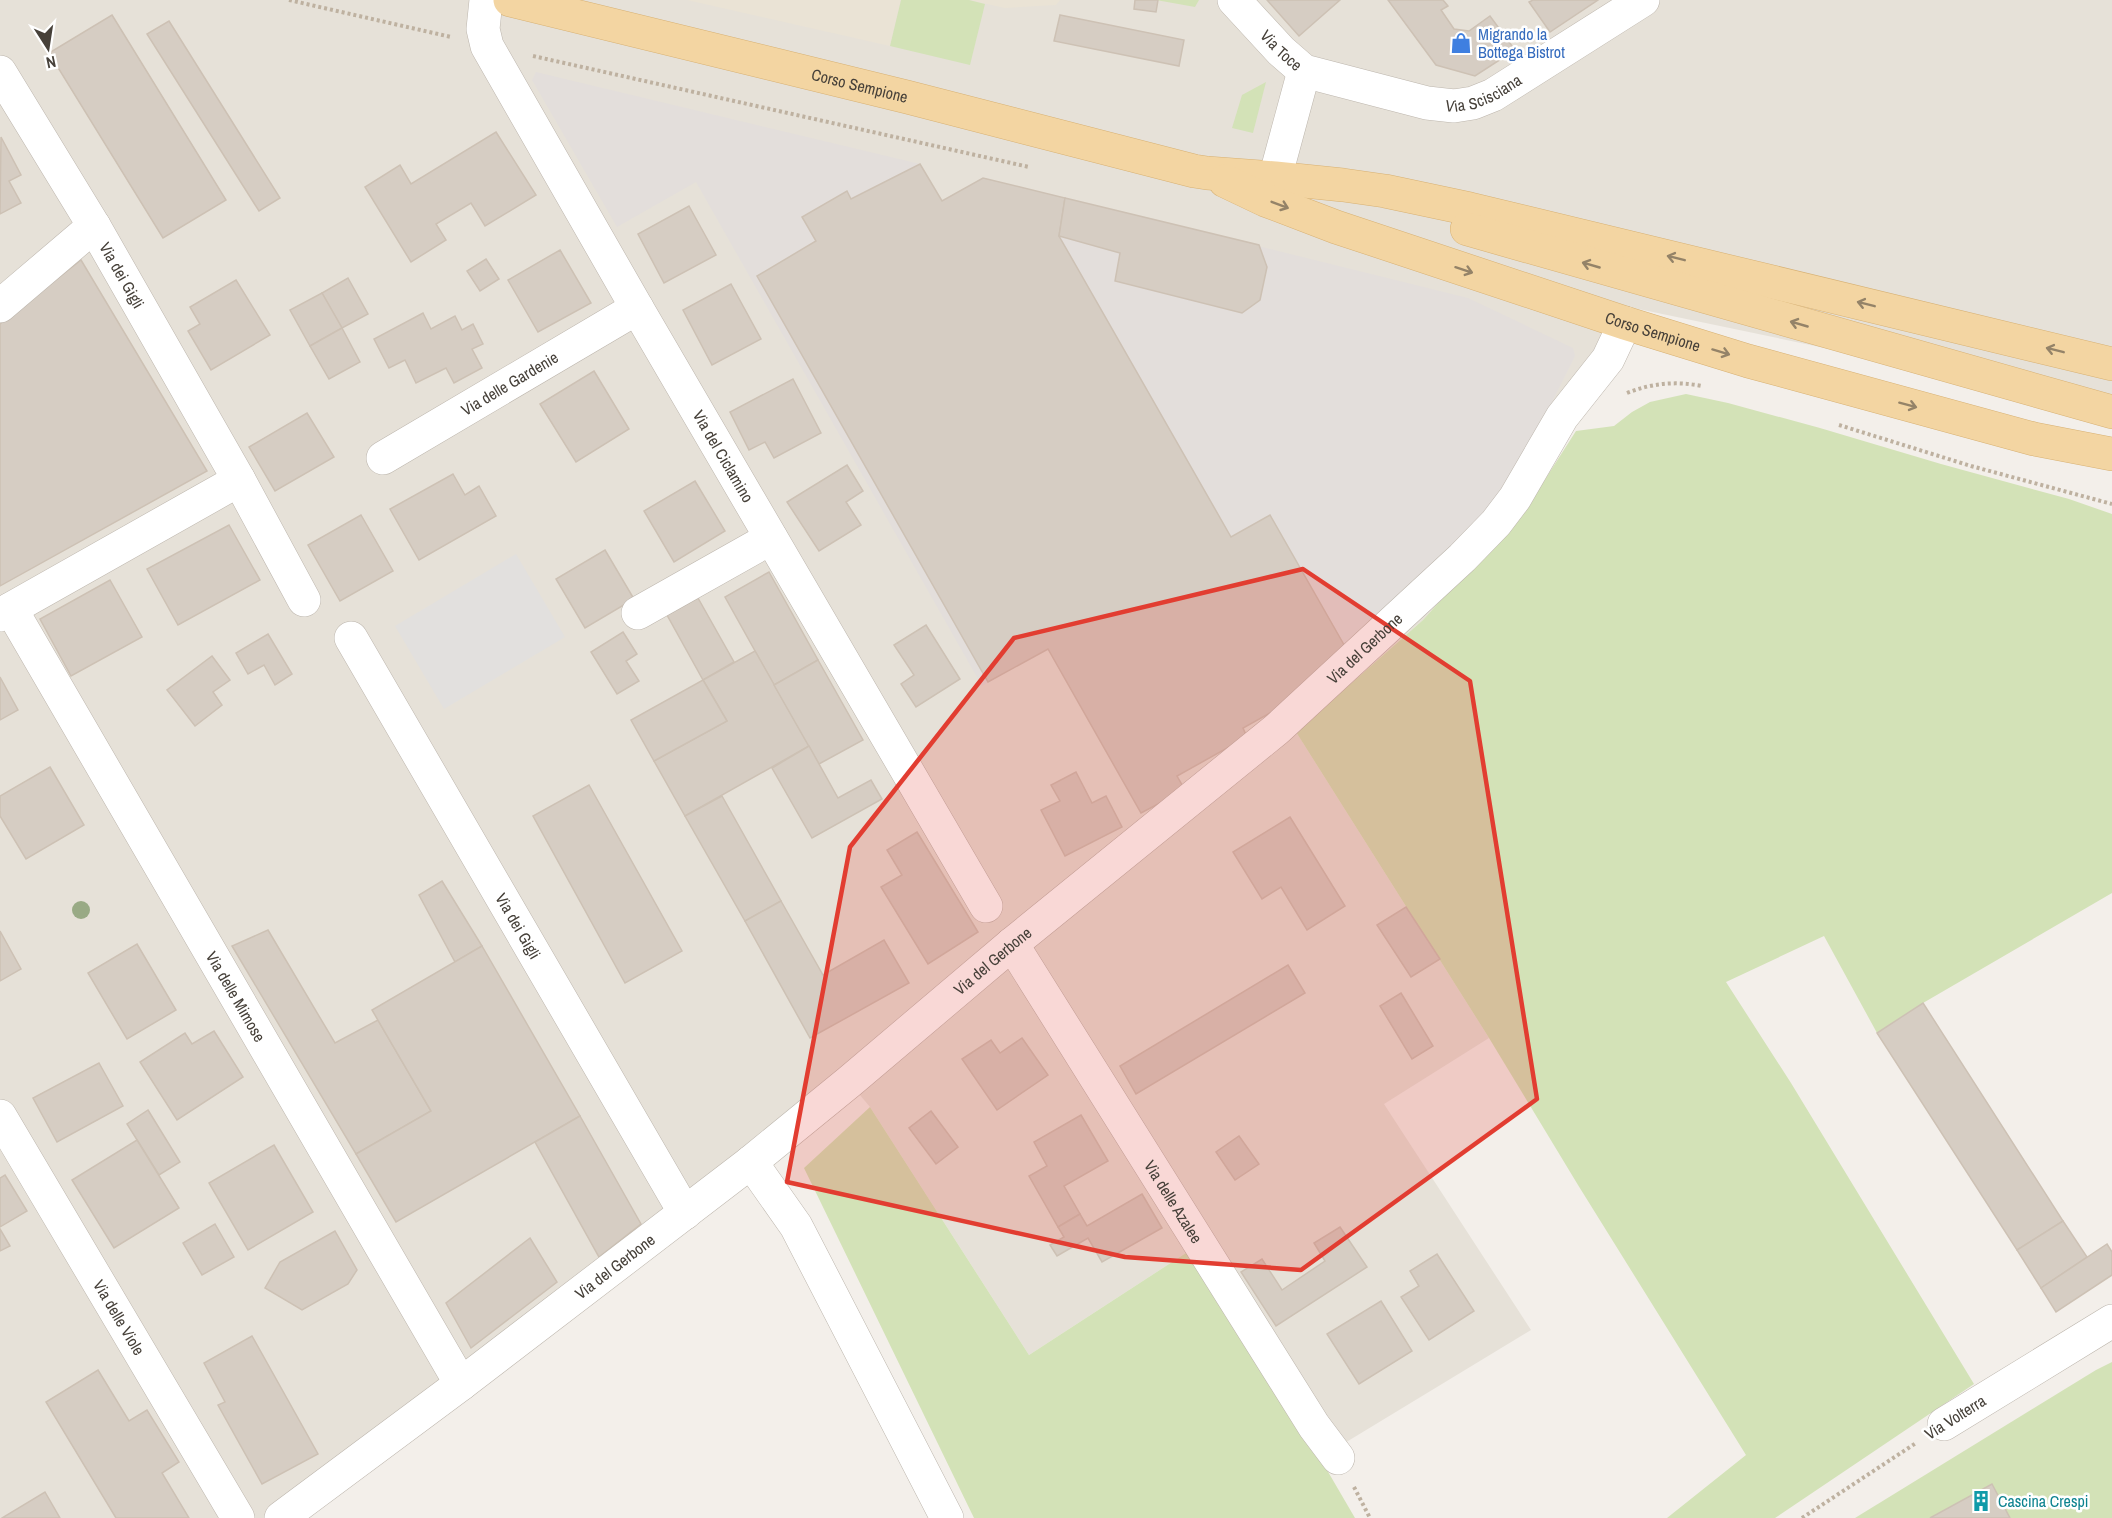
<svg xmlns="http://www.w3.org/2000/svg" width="2112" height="1518" font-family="'Archivo Narrow',sans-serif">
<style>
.residential{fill:#e6e1d8}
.industrial{fill:#e3dedb}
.education{fill:#eae3d5}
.green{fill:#d3e2b7}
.parking{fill:#e2e0de}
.building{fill:#d6cdc3;stroke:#cdc1b4;stroke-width:1.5}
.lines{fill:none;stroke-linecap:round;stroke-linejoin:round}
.minor-casing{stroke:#bdb6ad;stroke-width:34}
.major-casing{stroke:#d7b174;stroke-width:34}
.path{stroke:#beb1a0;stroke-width:4;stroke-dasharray:3 3;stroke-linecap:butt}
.minor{stroke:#fff;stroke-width:33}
.major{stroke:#f3d5a2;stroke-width:33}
.tree{fill:#99aa85}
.oneway{stroke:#948368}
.marked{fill:#e23d31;fill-opacity:0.2;stroke:#e23d31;stroke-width:4.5;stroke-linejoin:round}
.labels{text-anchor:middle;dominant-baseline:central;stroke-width:5;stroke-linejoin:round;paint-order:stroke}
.shop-label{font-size:16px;fill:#366cbe;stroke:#fff;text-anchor:start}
.street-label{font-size:16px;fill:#464039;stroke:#fff}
.culture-label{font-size:16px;fill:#0d838f;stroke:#fff;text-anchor:start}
</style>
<rect width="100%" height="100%" fill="#f3efea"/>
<!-- residential -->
<path class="residential" d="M0,0H2112V408L1624,306L1497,536L1423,620L1296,732L1489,1038L1384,1104L1531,1330L1320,1458L1189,1251L1029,1355L870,1107L849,1082L287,1518H0Z"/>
<!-- industrial -->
<path class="industrial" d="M536,72L920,164L942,201L983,178L1468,298L1573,348L1575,356L1516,474L1491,510L1280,708L1243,728L1247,737L1178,775L1185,790L1141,813L1048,649L982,686L696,182L617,227L532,80Z"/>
<!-- education -->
<g class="education">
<path d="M687,0H901L890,46Z"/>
<path d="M969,0H1060L1056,5L1005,8Z"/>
</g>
<!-- green -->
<g class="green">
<path d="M901,0H969L985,4L970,65L890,46Z"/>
<path d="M1156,0H1199L1195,7Z"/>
<path d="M1266,82L1253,133L1232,128L1242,95Z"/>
<path d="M1686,394L1728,403L1820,428L1941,464L2069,499L2112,514V893L1923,1003L1877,1033L1824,936L1726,982L1791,1083L1974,1384L1775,1518H1667L1746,1455L1578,1185L1489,1038L1296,732L1423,620L1535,495L1576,431L1614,426L1632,412L1650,402Z"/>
<path d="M870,1107L1029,1355L1189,1251L1320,1458L1355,1518H974L804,1168Z"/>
<path d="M2112,1362V1518H1855L2096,1370Z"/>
</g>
<!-- parking -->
<path class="parking" d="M516,554L565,637L444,709L395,626Z"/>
<!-- building -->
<g class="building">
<path d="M1135,0H1158L1156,12L1134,9Z"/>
<path d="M1267,0H1340L1299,36Z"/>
<path d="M1388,0H1443L1448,6L1441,10L1454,29L1469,31L1490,16L1515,50L1475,76L1436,65Z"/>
<path d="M1533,0H1598L1550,32L1529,2Z"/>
<path d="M112,15L226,200L163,238L49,53Z"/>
<path d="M1060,15L1184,40L1179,66L1054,41Z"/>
<path d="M169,21L280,198L259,211L147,34Z"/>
<path d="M496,132L536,195L485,226L471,203L436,224L446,240L411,262L365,187L400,165L411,184Z"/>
<path d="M1,137L21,175L9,181L21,203L0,214Z"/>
<path d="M920,164L942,201L983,178L1065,198L1059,236L1231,537L1270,515L1347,650L1281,707L1243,728L1247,737L1177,776L1185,790L1141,813L1048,649L988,682L757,276L816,241L802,217L847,191L851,199Z"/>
<path d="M1065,198L1259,245L1267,267L1260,300L1242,313L1115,281L1120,253L1059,236Z"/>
<path d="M689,206L716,255L664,283L638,234Z"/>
<path d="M560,250L591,303L538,332L508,280Z"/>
<path d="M486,259L499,279L480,291L467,271Z"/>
<path d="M81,260L207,471L0,586V324Z"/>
<path d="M348,278L368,314L342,328L322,293Z"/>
<path d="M236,280L270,335L211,370L188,331L200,324L190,307Z"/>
<path d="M731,284L761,339L712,365L683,310Z"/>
<path d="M322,293L342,328L310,346L290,310Z"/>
<path d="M423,313L431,329L455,316L462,330L473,324L483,344L472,349L482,368L454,383L446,368L416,383L405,360L389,368L374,339Z"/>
<path d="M342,328L360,362L329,379L310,346Z"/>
<path d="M594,371L629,429L576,462L540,404Z"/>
<path d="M793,379L821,433L774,458L765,442L749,450L730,412Z"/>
<path d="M307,413L334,457L275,491L249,447Z"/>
<path d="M847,465L863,491L846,502L861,525L819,551L787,502Z"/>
<path d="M453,474L465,495L479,486L496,516L419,560L390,509Z"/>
<path d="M695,481L725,531L674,562L644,511Z"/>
<path d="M361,515L393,571L340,601L308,545Z"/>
<path d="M229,525L260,580L178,625L147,569Z"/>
<path d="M605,550L634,599L585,628L556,579Z"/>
<path d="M769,572L818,660L774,685L725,597Z"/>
<path d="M110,580L142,637L71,676L40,619Z"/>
<path d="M698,598L734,662L703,680L667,615Z"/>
<path d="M926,625L960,679L916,707L901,684L914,675L894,645Z"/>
<path d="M623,632L637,654L626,661L639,681L617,694L591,652Z"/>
<path d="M268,634L292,674L275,685L264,665L248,674L236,653Z"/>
<path d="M755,651L809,746L685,816L654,761L727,721L703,680Z"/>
<path d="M212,656L230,680L213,692L222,705L195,726L167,690Z"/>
<path d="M818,660L863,740L819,764L774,685Z"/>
<path d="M0,677L18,710L0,720Z"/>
<path d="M703,680L727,721L654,761L631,720Z"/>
<path d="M809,746L838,798L871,780L882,799L812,838L772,768Z"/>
<path d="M50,767L84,825L26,859L0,816V796Z"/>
<path d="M1076,772L1092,803L1106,796L1122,827L1065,856L1041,810L1060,801L1051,785Z"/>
<path d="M589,785L682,951L625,983L533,816Z"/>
<path d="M722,796L781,901L745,921L685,816Z"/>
<path d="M1290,817L1345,906L1307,930L1281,887L1262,899L1233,852Z"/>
<path d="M917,832L978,932L928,964L881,887L902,875L887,850Z"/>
<path d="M442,881L482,946L455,962L419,895Z"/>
<path d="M781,901L823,975L884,940L909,983L810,1038L745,921Z"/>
<path d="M1406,907L1440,959L1411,977L1377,925Z"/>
<path d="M268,930L335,1043L378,1020L431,1111L356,1154L232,946Z"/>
<path d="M0,931L21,969L0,981Z"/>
<path d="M137,944L176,1010L127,1039L88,973Z"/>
<path d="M482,946L580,1116L396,1222L356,1154L431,1111L372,1010Z"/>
<path d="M1288,965L1305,993L1136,1094L1120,1066Z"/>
<path d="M1401,993L1433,1046L1412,1059L1380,1006Z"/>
<path d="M1923,1003L2063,1221L2017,1250L1877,1033Z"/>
<path d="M214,1031L243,1077L177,1120L140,1062L185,1033L192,1044Z"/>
<path d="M1022,1038L1048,1075L997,1110L962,1059L991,1040L1000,1053Z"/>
<path d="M99,1063L123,1106L57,1142L33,1098Z"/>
<path d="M148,1110L180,1162L159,1175L127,1124Z"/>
<path d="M931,1111L958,1147L936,1164L909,1128Z"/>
<path d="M1081,1115L1108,1161L1064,1186L1080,1214L1058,1227L1029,1176L1047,1166L1034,1142Z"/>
<path d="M580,1116L641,1224L599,1257L535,1142Z"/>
<path d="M1239,1136L1259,1164L1235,1180L1216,1152Z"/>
<path d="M137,1140L179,1208L114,1248L72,1180Z"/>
<path d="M274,1145L313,1212L248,1250L209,1183Z"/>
<path d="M5,1175L27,1211L0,1227V1178Z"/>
<path d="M1142,1194L1162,1228L1102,1262L1088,1238L1057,1256L1050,1245L1064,1237L1058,1227L1080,1214L1087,1226Z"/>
<path d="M2063,1221L2087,1257L2041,1288L2017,1250Z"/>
<path d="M215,1224L234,1257L202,1275L183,1243Z"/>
<path d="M1340,1227L1367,1267L1276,1326L1241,1272L1262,1259L1282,1290L1325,1261L1314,1243Z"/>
<path d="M0,1229L10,1246L0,1251Z"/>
<path d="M335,1231L357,1270L348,1284L302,1310L265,1288L280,1262Z"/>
<path d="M530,1238L557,1282L471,1348L446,1303Z"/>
<path d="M2107,1244L2112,1252V1275L2056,1312L2041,1288Z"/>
<path d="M1437,1254L1474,1311L1429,1340L1401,1297L1419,1286L1410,1271Z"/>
<path d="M1381,1301L1412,1351L1359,1384L1327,1334Z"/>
<path d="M252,1336L318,1454L262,1484L218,1405L225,1402L204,1363Z"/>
<path d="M98,1370L129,1421L147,1410L179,1462L162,1473L189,1518H116L46,1402Z"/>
<path d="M1992,1484L2010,1518H1930Z"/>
<path d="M45,1492L60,1518H2Z"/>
</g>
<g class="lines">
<defs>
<g id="minor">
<path id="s1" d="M486,0L483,29L487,46L637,308L986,906"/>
<path id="s2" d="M1234,0L1281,51L1304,71L1427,103L1454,106L1473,103L1493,95L1643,0"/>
<path id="s3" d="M0,72L94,226L239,480L0,615"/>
<path d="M1275,178L1304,71"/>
<path d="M0,306L94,226"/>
<path id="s4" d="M383,458L637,308"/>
<path d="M239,480L304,600"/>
<path id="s5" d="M11,609L461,1384"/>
<path d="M638,613L771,538"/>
<path id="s6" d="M351,638L685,1213"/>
<path id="s7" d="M1012,944L1314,1426L1338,1458"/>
<path id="s8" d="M0,1116L238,1518"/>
<path d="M751,1162L796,1226L947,1518"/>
<path d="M1944,1424L2112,1321"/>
<path id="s9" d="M281,1518L461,1384L751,1162L849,1082L1012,944L1277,729L1462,558L1496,523L1515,498L1562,417L1608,359L1625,323"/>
</g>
<g id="major">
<path id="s10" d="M510,0L907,97L1194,171L1207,173L1275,178L1343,185L1385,191L1470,209L2112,364"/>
<path id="s11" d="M1225,181L1265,200L1336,227L1625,323L1748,361L2034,439L2112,454"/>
<path d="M1467,229L2112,412"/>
</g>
</defs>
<!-- minor casing -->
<use href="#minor" class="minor-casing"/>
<!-- major casing -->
<use href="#major" class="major-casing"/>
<!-- path -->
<g class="path">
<path d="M289,0L451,37"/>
<path d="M533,56L1029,167"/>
<path d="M1627,393C1652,383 1676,381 1702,386"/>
<path d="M1839,425L1971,466L2112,504"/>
<path d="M1354,1487L1370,1518"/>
<path d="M1802,1518L1916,1443"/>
</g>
<!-- minor -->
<use href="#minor" class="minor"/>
<!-- major -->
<use href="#major" class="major"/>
</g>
<!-- trees -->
<circle class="tree" cx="81" cy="910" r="9"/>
<!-- one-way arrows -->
<defs><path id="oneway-shaft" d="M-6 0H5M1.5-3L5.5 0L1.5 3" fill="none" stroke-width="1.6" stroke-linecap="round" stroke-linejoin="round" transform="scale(1.5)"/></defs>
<g class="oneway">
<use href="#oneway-shaft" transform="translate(1280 205) rotate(21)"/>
<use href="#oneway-shaft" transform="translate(1676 258) rotate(-166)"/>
<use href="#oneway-shaft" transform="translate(1591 265) rotate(-164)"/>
<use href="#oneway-shaft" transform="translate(1464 270) rotate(18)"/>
<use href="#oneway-shaft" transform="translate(1866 304) rotate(-166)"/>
<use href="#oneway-shaft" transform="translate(1799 324) rotate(-164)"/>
<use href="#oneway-shaft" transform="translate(2055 350) rotate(-166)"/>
<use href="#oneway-shaft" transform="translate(1721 352) rotate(17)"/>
<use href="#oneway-shaft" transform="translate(1908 405) rotate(15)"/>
</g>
<!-- marked area -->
<path class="marked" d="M1303,569L1470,681L1537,1099L1301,1270L1125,1257L787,1182L850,847L1014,638Z"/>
<!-- icons -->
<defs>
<symbol id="shop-bare" viewBox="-9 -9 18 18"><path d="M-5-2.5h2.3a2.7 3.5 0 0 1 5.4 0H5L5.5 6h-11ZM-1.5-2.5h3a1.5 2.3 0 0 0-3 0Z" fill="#3f7fe0" stroke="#fff" stroke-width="2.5" paint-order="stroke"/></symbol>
<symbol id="building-bare" viewBox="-9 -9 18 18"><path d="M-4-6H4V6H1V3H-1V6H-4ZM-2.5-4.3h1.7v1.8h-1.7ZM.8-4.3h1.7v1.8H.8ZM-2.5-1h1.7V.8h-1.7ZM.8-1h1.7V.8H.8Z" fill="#0f9aa8" stroke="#fff" stroke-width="2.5" paint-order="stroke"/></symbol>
</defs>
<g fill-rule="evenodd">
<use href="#shop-bare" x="1446" y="28" width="30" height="30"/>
<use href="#building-bare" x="1966" y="1486" width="30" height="30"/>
</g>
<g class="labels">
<!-- shop labels -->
<g class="shop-label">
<text x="1478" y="34">Migrando la<tspan x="1478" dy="18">Bottega Bistrot</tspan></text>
</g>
<!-- street labels -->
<g class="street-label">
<text stroke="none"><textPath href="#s2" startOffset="69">Via Toce</textPath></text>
<text stroke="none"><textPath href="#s10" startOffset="360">Corso Sempione</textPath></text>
<text stroke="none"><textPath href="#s2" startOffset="286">Via Scisciana</textPath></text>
<text stroke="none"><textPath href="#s3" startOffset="237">Via dei Gigli</textPath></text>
<text stroke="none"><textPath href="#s11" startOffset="454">Corso Sempione</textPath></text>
<text stroke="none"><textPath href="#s4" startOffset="147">Via delle Gardenie</textPath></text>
<text stroke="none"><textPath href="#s1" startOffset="520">Via del Ciclamino</textPath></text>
<text stroke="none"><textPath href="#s9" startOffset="1390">Via del Gerbone</textPath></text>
<text stroke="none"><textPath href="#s6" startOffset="333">Via dei Gigli</textPath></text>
<text stroke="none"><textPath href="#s9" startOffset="904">Via del Gerbone</textPath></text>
<text stroke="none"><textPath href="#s5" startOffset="448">Via delle Mimose</textPath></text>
<text stroke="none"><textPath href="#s7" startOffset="304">Via delle Azalee</textPath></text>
<text stroke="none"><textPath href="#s9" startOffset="418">Via del Gerbone</textPath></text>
<text stroke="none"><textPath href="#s8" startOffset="234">Via delle Viole</textPath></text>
<text transform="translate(1955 1417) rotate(-32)">Via Volterra</text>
</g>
<!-- culture labels -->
<g class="culture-label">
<text x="1998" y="1501">Cascina Crespi</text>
</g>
</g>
<!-- north arrow -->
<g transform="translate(48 48) rotate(168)" stroke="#ffffff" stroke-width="4.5" paint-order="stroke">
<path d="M0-4.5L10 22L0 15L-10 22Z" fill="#464039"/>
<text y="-9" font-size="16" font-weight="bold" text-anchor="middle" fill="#464039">N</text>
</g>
</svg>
